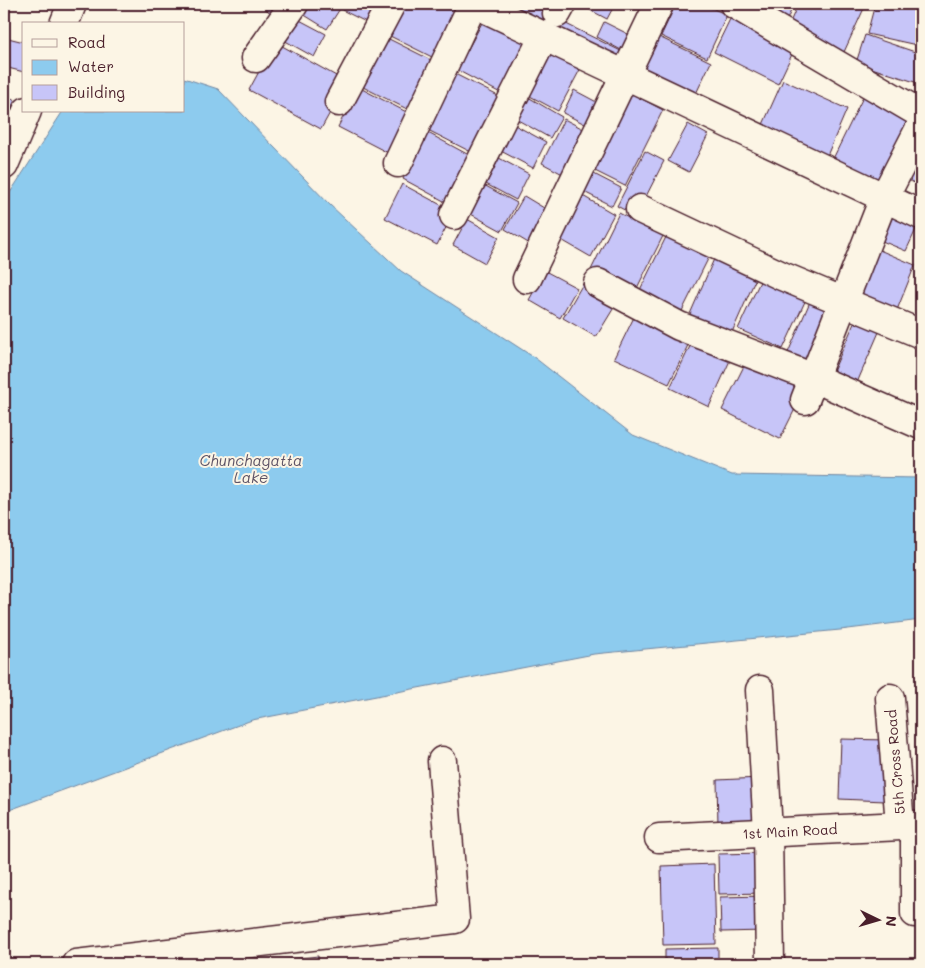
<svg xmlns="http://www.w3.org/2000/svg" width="925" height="968" font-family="Mali,sans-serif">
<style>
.water{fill:#8dcbee;stroke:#7286a0}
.building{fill:#c7c5f8;stroke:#4a1f2b}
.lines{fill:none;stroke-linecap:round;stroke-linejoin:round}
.minor-casing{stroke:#4a1f2b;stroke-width:31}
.minor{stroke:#fcf5e5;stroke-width:28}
.labels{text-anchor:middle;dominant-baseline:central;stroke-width:4;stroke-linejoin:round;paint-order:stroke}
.street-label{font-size:14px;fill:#4a1f2b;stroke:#fcf5e5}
.water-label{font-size:15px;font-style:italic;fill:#5e5366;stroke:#fcf5e5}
</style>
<rect width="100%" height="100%" fill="#fcf5e5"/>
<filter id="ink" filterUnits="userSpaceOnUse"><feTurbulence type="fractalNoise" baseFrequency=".02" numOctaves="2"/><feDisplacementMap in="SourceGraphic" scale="10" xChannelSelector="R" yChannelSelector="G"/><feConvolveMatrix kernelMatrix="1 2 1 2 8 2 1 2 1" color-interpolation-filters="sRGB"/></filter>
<g filter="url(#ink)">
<!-- water -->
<path class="water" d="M184,78L218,89L330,205L401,271L535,358L633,435L732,475L921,478V620L840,630L594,654L252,720L4,812V202L63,111H184Z"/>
<!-- building -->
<g class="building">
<path d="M260,4H282L273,15Z"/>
<path d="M303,4H343L327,29L298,11Z"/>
<path d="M345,4H378L372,25L342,10Z"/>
<path d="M405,4H449L468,13L444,63L390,36Z"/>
<path d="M490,4H554L542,30Z"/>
<path d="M579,4H615L607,19Z"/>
<path d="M676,4H703L727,15L707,58L661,36Z"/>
<path d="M741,4H794L785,24Z"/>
<path d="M798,4H866L844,52L788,27Z"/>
<path d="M875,4H921V46L867,34Z"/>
<path d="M292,16L326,34L314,57L280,38Z"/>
<path d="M731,17L795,48L778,84L714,52Z"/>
<path d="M554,18L631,56L623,72L546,33Z"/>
<path d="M484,19L535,46L508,97L457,70Z"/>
<path d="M604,22L640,40L632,56L597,37Z"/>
<path d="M865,35L921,54V84L856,63Z"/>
<path d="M4,37L24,42V72L4,67Z"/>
<path d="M659,37L711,62L692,102L640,77Z"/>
<path d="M387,38L443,66L419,115L363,87Z"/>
<path d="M275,42L347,82L321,129L249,90Z"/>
<path d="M553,48L583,64L558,111L528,95Z"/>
<path d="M455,74L506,100L477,155L426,129Z"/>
<path d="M783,80L847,109L826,158L761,129Z"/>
<path d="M358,87L418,118L398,158L338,127Z"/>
<path d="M867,89L918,114L880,192L829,167Z"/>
<path d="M574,90L606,107L595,129L563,113Z"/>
<path d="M4,94L15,100L4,122Z"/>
<path d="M632,94L663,110L625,186L593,170Z"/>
<path d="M528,97L562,117L550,138L516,119Z"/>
<path d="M564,119L593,134L570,178L542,163Z"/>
<path d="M513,124L546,142L533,168L499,150Z"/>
<path d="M688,124L708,135L689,172L668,161Z"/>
<path d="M428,133L480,161L455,207L403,179Z"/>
<path d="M921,146V186L906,179Z"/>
<path d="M645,151L664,161L636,216L617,206Z"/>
<path d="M499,158L529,174L516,200L486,184Z"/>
<path d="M592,173L621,188L612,206L582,191Z"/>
<path d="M402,184L454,212L437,245L385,218Z"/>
<path d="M482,184L517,203L502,231L467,212Z"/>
<path d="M581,195L614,214L591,257L558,238Z"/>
<path d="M524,196L554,214L535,247L505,229Z"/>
<path d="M895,211L920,221L906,251L882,241Z"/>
<path d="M619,213L663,236L634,294L590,272Z"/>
<path d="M467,219L499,237L485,263L453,245Z"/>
<path d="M667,235L709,257L677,321L635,300Z"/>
<path d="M877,249L915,265L893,320L854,304Z"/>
<path d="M714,259L756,278L729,339L687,321Z"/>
<path d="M545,271L577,288L560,318L529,300Z"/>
<path d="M763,275L808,295L783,349L738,329Z"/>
<path d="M584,282L618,301L596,337L563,318Z"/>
<path d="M812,297L838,308L814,367L787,355Z"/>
<path d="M637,311L692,337L669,384L614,358Z"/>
<path d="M855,321L879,332L856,385L832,374Z"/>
<path d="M694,338L732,356L709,407L670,388Z"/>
<path d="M750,354L808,383L780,439L722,410Z"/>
<path d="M841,739L887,740L885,801L839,799Z"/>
<path d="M761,778L762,824L718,825L717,780Z"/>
<path d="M763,853V893L719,894L718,854Z"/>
<path d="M714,864L716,944L663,945L661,866Z"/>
<path d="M765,896L766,931L721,932L720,897Z"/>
<path d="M718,948V964H665V949Z"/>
<path d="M318,956L319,964H254Z"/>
<path d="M766,959V964H723V960Z"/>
</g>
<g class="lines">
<defs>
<g id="minor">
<path d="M734,4L921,114"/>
<path d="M480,6L921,215"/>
<path d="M557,13L562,4"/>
<path d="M64,24L72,4"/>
<path d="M256,58L294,4"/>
<path d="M339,102L391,4"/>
<path d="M398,163L471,8"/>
<path d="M4,165L27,111"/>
<path d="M640,209L782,276L921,334"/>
<path d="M454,215L544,36"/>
<path d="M527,279L659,4"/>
<path d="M598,283L679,326L814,378L921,425"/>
<path d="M805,400L884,198L921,126"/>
<path d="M760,690L768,832L770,964"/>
<path d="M890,698L900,825"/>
<path d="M915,825V913"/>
<path d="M659,838L921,825"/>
<path d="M76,964L455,919L442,761"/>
</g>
</defs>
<!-- minor casing -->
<use href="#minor" class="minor-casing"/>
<!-- minor -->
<use href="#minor" class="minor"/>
</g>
</g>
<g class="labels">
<!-- street labels -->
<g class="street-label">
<text transform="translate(895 762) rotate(-95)">5th Cross Road</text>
<text transform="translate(790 831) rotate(-3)">1st Main Road</text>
</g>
<!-- water labels -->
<g class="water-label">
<text x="251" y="460">Chunchagatta<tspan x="251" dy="17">Lake</tspan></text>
</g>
</g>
<!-- margin -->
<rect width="925" height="968" fill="none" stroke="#fcf5e5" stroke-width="20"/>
<rect x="10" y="10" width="905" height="948" fill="none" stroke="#4a1f2b" stroke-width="2" filter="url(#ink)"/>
<!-- legend -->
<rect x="22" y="22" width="162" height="90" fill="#fcf5e5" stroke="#b59f9b"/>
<rect x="32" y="39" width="25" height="8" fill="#fcf5e5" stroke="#b59f9b"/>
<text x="68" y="48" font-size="15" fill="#4a1f2b">Road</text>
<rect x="32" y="60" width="25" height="15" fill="#8dcbee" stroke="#b59f9b"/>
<text x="68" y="72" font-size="15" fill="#4a1f2b">Water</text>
<rect x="32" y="85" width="25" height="15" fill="#c7c5f8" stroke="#b59f9b"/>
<text x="68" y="98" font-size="15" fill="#4a1f2b">Building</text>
<!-- north arrow -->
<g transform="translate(878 920) rotate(95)" stroke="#fcf5e5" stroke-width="4" paint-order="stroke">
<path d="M0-4L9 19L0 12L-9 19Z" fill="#4a1f2b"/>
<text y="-8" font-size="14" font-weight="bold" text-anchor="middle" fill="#4a1f2b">N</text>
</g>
</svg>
